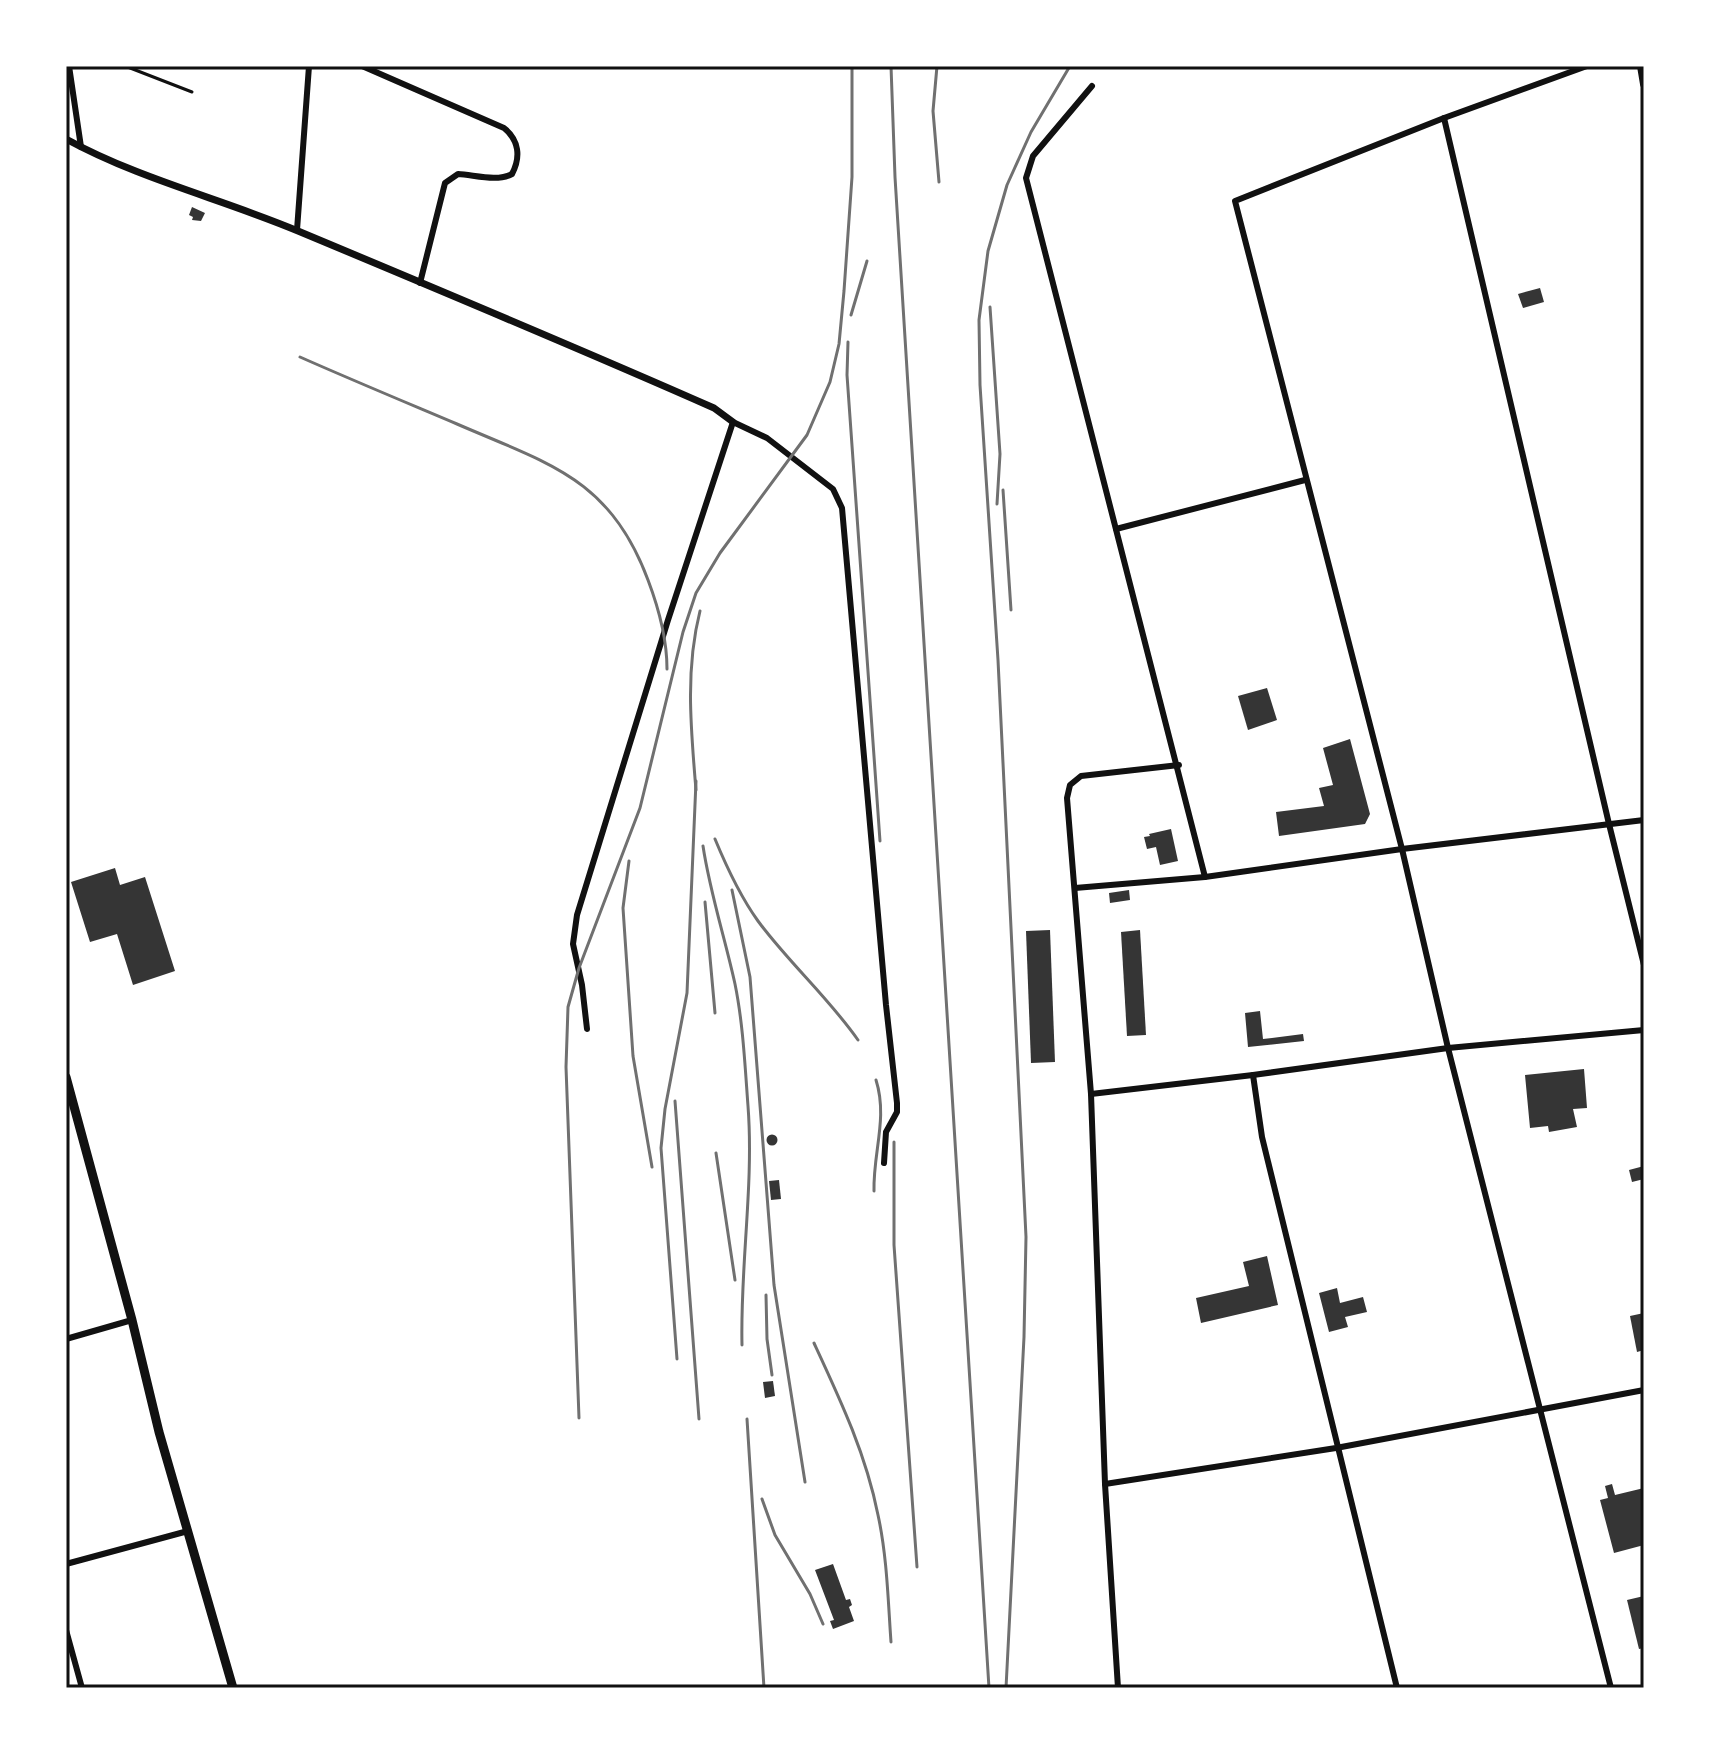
<svg xmlns="http://www.w3.org/2000/svg" width="1710" height="1754" font-family="Ubuntu,sans-serif">
<style>
.building{fill:#353535}
.lines{fill:none;stroke-linecap:round;stroke-linejoin:round}
.service{stroke:#111;stroke-width:3}
.minor{stroke:#111;stroke-width:6}
.tertiary{stroke:#111;stroke-width:7}
.secondary{stroke:#111;stroke-width:8}
.primary{stroke:#111;stroke-width:9}
.rail{stroke:#707070;stroke-width:3}
.neatline{fill:none;stroke:#111;stroke-width:3}
</style>
<rect width="100%" height="100%" fill="#fff"/>
<!-- building -->
<g class="building">
<path d="M192,207L205,213L201,221L192,220L193,217L189,215Z"/>
<path d="M1540,288L1544,302L1523,308L1518,294Z"/>
<path d="M1267,688L1277,720L1248,730L1238,696Z"/>
<path d="M1350,739L1370,814L1365,824L1279,836L1276,812L1324,806L1319,788L1333,785L1323,748Z"/>
<path d="M1171,829L1178,861L1160,865L1156,847L1147,849L1144,837L1150,836L1149,834Z"/>
<path d="M115,868L120,885L145,877L175,971L133,985L117,934L90,942L71,882Z"/>
<path d="M1129,890L1130,900L1110,903L1109,893Z"/>
<path d="M1050,930L1055,1062L1031,1063L1026,931Z"/>
<path d="M1140,930L1146,1035L1127,1036L1121,932Z"/>
<path d="M1260,1011L1263,1039L1303,1034L1304,1041L1248,1047L1245,1013Z"/>
<path d="M1584,1069L1587,1108L1573,1109L1577,1127L1549,1132L1548,1126L1530,1128L1525,1075Z"/>
<circle cx="772" cy="1140" r="5.5"/>
<path d="M1644,1166V1179L1632,1182L1629,1170Z"/>
<path d="M779,1180L781,1199L771,1200L769,1181Z"/>
<path d="M1267,1256L1278,1305L1201,1323L1196,1298L1249,1286L1243,1262Z"/>
<path d="M1337,1288L1340,1303L1363,1297L1367,1312L1345,1317L1348,1327L1329,1332L1319,1293Z"/>
<path d="M1644,1313V1350L1637,1352L1630,1316Z"/>
<path d="M773,1381L775,1396L765,1398L763,1382Z"/>
<path d="M1612,1484L1615,1495L1644,1488V1545L1614,1553L1600,1500L1608,1498L1605,1486Z"/>
<path d="M833,1564L846,1600L850,1599L852,1605L849,1607L854,1621L833,1629L830,1621L834,1620L815,1570Z"/>
<path d="M1644,1596V1648L1639,1649L1627,1600Z"/>
</g>
<g class="lines">
<!-- service -->
<path class="service" d="M125,66L192,92"/>
<!-- minor -->
<g class="minor">
<path d="M69,66L81,147"/>
<path d="M362,66L504,128C519,140 521,157 512,174C497,182 475,175 458,174L445,183L420,283"/>
<path d="M1587,66L1444,118L1235,201L1402,849L1448,1048L1611,1688"/>
<path d="M1092,86L1033,156L1026,178L1205,877"/>
<path d="M1444,118L1609,824L1644,965"/>
<path d="M297,230L309,66"/>
<path d="M1116,529L1305,480"/>
<path d="M1075,888L1205,877L1402,849L1644,820"/>
<path d="M587,1029L582,985L573,944L577,915L668,620L733,422L767,438L833,489L842,508L886,1005L897,1103V1112L886,1132L884,1163"/>
<path d="M1253,1075L1262,1137L1397,1688"/>
<path d="M1091,1094L1253,1075L1448,1048L1644,1030"/>
<path d="M66,1339L132,1320"/>
<path d="M1105,1484L1336,1448L1644,1390"/>
<path d="M66,1564L188,1531"/>
<path d="M66,1630L82,1688"/>
<path d="M1118,1688L1105,1484L1091,1094L1067,798L1070,785L1081,776L1179,765"/>
</g>
<!-- tertiary -->
<path class="tertiary" d="M66,139C139,179 222,199 298,231C437,289 576,347 714,408L733,422"/>
<!-- secondary -->
<path class="secondary" d="M1641,66L1644,84"/>
<!-- primary -->
<path class="primary" d="M66,1077L132,1320L159,1432L233,1688"/>
<!-- rail -->
<g class="rail">
<path d="M891,66L895,177L989,1688"/>
<path d="M937,66L933,111L939,182"/>
<path d="M990,307L1000,454L997,504"/>
<path d="M851,315L867,261"/>
<path d="M848,342L847,375L880,841"/>
<path d="M300,357C352,380 405,402 457,424C549,464 610,478 648,580C659,609 667,638 667,669"/>
<path d="M1003,490L1011,610"/>
<path d="M696,790C691,730 685,670 700,611"/>
<path d="M715,839C727,868 740,896 758,921C789,963 828,997 858,1040"/>
<path d="M703,846C710,893 725,938 735,984C743,1023 745,1066 748,1106C754,1185 740,1266 742,1345"/>
<path d="M629,861L623,908L633,1056L652,1167"/>
<path d="M732,890L750,977L774,1285L805,1482"/>
<path d="M705,902L715,1013"/>
<path d="M675,1101L699,1419"/>
<path d="M894,1142V1245L917,1567"/>
<path d="M716,1153L735,1280"/>
<path d="M874,1191C873,1152 888,1118 876,1080"/>
<path d="M766,1295L767,1339L772,1375"/>
<path d="M814,1343C840,1399 866,1454 878,1515C887,1556 888,1600 891,1642"/>
<path d="M677,1359L661,1148L665,1109L687,993L696,781"/>
<path d="M579,1418L566,1067L568,1007L579,968L640,808L683,632L696,593L720,553L807,435L830,382L839,344L844,291L852,177V66"/>
<path d="M747,1419L764,1688"/>
<path d="M762,1499L775,1535L810,1594L823,1624"/>
<path d="M1006,1688L1024,1337L1026,1237L998,660L980,385L979,320L988,251L1007,185L1031,132L1070,66"/>
</g>
</g>
<!-- border -->
<rect width="1710" height="1754" fill="none" stroke="#ffffff" stroke-width="136"/>
<rect x="68" y="68" width="1574" height="1618" class="neatline"/>
</svg>
